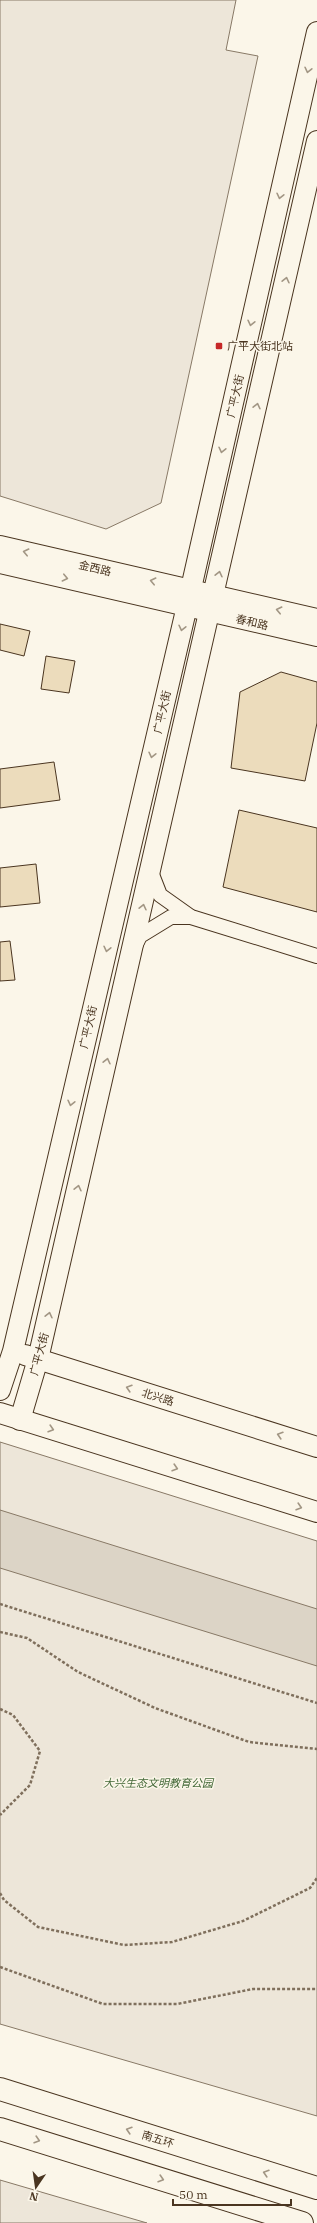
<svg xmlns="http://www.w3.org/2000/svg" width="317" height="2223" font-family="'IBM Plex Serif','Noto Sans SC',serif">
<style>
.green{fill:#ede6d9;stroke:#887966}
.water{fill:#dcd4c6;stroke:#887966}
.building{fill:#ecdcbc;stroke:#4a3520}
.lines{fill:none;stroke-linecap:round;stroke-linejoin:round}
.street-casing{stroke:#4a3520;stroke-width:16}
.secondary-casing{stroke:#4a3520;stroke-width:22}
.highway-casing{stroke:#4a3520;stroke-width:24}
.path{stroke:#7f6f5c;stroke-width:2.5;stroke-dasharray:3 2;stroke-linecap:butt}
.street{stroke:#fbf6e9;stroke-width:14}
.secondary{stroke:#fbf6e9;stroke-width:20}
.highway{stroke:#fbf6e9;stroke-width:22}
.oneway{stroke:#a29684}
.poi-dot{fill:#c62828;stroke:#fbf6e9;stroke-width:1.5}
.labels{text-anchor:middle;dominant-baseline:central;stroke-width:3;stroke-linejoin:round;paint-order:stroke}
.poi-label{font-size:11px;fill:#4a3520;stroke:#fbf6e9;text-anchor:start}
.street-label{font-size:11px;fill:#4a3520;stroke:#fbf6e9}
.park-label{font-size:11px;font-style:italic;fill:#436837;stroke:#fbf6e9}
</style>
<rect width="100%" height="100%" fill="#fbf6e9"/>
<!-- green -->
<g class="green">
<path d="M0,0H236L226,50L258,56L161,503L106,529L0,496Z"/>
<path d="M0,1442L317,1541V2116L0,2024Z"/>
<path d="M0,2180L147,2223H0Z"/>
</g>
<!-- water -->
<path class="water" d="M0,1510L317,1609V1666L0,1568Z"/>
<!-- building -->
<g class="building">
<path d="M0,624L30,631L24,656L0,650Z"/>
<path d="M46,656L75,661L69,693L41,689Z"/>
<path d="M281,672L317,682V723L305,781L231,768L240,692Z"/>
<path d="M54,762L60,800L0,808V769Z"/>
<path d="M239,810L317,828V912L223,887Z"/>
<path d="M36,864L40,903L0,907V868Z"/>
<path d="M10,941L15,980L0,981V942Z"/>
</g>
<g class="lines">
<defs>
<g id="street">
<path d="M151,872L160,895L191,917L317,956"/>
<path d="M135,946L140,936L171,917H191"/>
</g>
<g id="secondary">
<path d="M0,546L317,619"/>
<path d="M0,563L317,636"/>
<path d="M25,1355L317,1447"/>
<path d="M0,1390L13,1351L187,606L317,32"/>
<path d="M0,1413L317,1512"/>
<path d="M20,1420L38,1359L317,141"/>
</g>
<g id="highway">
<path d="M0,2089L317,2188"/>
<path d="M0,2129L302,2223"/>
</g>
</defs>
<!-- street casing -->
<use href="#street" class="street-casing"/>
<!-- secondary casing -->
<use href="#secondary" class="secondary-casing"/>
<!-- highway casing -->
<use href="#highway" class="highway-casing"/>
<!-- path -->
<g class="path">
<path d="M0,1604L317,1703"/>
<path d="M0,1632L27,1638L78,1672L155,1708L249,1742L317,1749"/>
<path d="M0,1709L13,1715L40,1751L30,1785L0,1815"/>
<path d="M0,1893L4,1900L38,1927L124,1945L172,1942L243,1921L310,1888L317,1878"/>
<path d="M0,1967L103,2004H177L253,1989H317"/>
</g>
<!-- street -->
<use href="#street" class="street"/>
<!-- secondary -->
<use href="#secondary" class="secondary"/>
<!-- highway -->
<use href="#highway" class="highway"/>
</g>
<!-- one-way arrows -->
<defs><path id="oneway-chevron" d="M-2-3.5L2.5 0L-2 3.5" fill="none" stroke-width="1.6" stroke-linecap="round" stroke-linejoin="round"/></defs>
<g class="oneway">
<use href="#oneway-chevron" transform="translate(308 70) rotate(103)"/>
<use href="#oneway-chevron" transform="translate(280 196) rotate(103)"/>
<use href="#oneway-chevron" transform="translate(286 280) rotate(-77)"/>
<use href="#oneway-chevron" transform="translate(251 323) rotate(103)"/>
<use href="#oneway-chevron" transform="translate(257 406) rotate(-77)"/>
<use href="#oneway-chevron" transform="translate(222 450) rotate(103)"/>
<use href="#oneway-chevron" transform="translate(26 552) rotate(-167)"/>
<use href="#oneway-chevron" transform="translate(219 574) rotate(-77)"/>
<use href="#oneway-chevron" transform="translate(65 578) rotate(13)"/>
<use href="#oneway-chevron" transform="translate(153 581) rotate(-167)"/>
<use href="#oneway-chevron" transform="translate(279 610) rotate(-167)"/>
<use href="#oneway-chevron" transform="translate(182 628) rotate(103)"/>
<use href="#oneway-chevron" transform="translate(152 755) rotate(103)"/>
<use href="#oneway-chevron" transform="translate(143 907) rotate(-77)"/>
<use href="#oneway-chevron" transform="translate(107 949) rotate(103)"/>
<use href="#oneway-chevron" transform="translate(107 1061) rotate(-77)"/>
<use href="#oneway-chevron" transform="translate(71 1103) rotate(103)"/>
<use href="#oneway-chevron" transform="translate(78 1188) rotate(-77)"/>
<use href="#oneway-chevron" transform="translate(49 1315) rotate(-77)"/>
<use href="#oneway-chevron" transform="translate(129 1388) rotate(-163)"/>
<use href="#oneway-chevron" transform="translate(51 1429) rotate(17)"/>
<use href="#oneway-chevron" transform="translate(280 1435) rotate(-163)"/>
<use href="#oneway-chevron" transform="translate(175 1468) rotate(17)"/>
<use href="#oneway-chevron" transform="translate(299 1507) rotate(17)"/>
<use href="#oneway-chevron" transform="translate(129 2130) rotate(-163)"/>
<use href="#oneway-chevron" transform="translate(37 2140) rotate(17)"/>
<use href="#oneway-chevron" transform="translate(266 2173) rotate(-163)"/>
<use href="#oneway-chevron" transform="translate(161 2179) rotate(17)"/>
</g>
<!-- markers -->
<rect class="poi-dot" x="215" y="342" width="8" height="8" rx="2"/>
<g class="labels">
<!-- poi labels -->
<g class="poi-label">
<text x="227" y="346">广平大街北站</text>
</g>
<!-- street labels -->
<g class="street-label">
<text transform="translate(235 396) rotate(-77)">广平大街</text>
<text transform="translate(95 568) rotate(13)">金西路</text>
<text transform="translate(252 622) rotate(13)">春和路</text>
<text transform="translate(162 712) rotate(-77)">广平大街</text>
<text transform="translate(88 1027) rotate(-77)">广平大街</text>
<text transform="translate(39 1354) rotate(-75)">广平大街</text>
<text transform="translate(158 1397) rotate(17)">北兴路</text>
<text transform="translate(158 2139) rotate(17)">南五环</text>
</g>
<!-- park labels -->
<g class="park-label">
<text x="158" y="1783">大兴生态文明教育公园</text>
</g>
</g>
<!-- north arrow -->
<g transform="translate(36 2187) rotate(193)" stroke="#fbf6e9" stroke-width="3" paint-order="stroke">
<path d="M0-3L7 15L0 10L-7 15Z" fill="#4a3520"/>
<text y="-6" font-size="11" font-weight="bold" text-anchor="middle" fill="#4a3520">N</text>
</g>
<!-- scale -->
<path d="M173 2199v6h118v-6" fill="none" stroke="#4a3520" stroke-width="2"/>
<text x="179" y="2199" font-size="12" fill="#4a3520" stroke="#fbf6e9" stroke-width="3" paint-order="stroke">50 m</text>
</svg>
